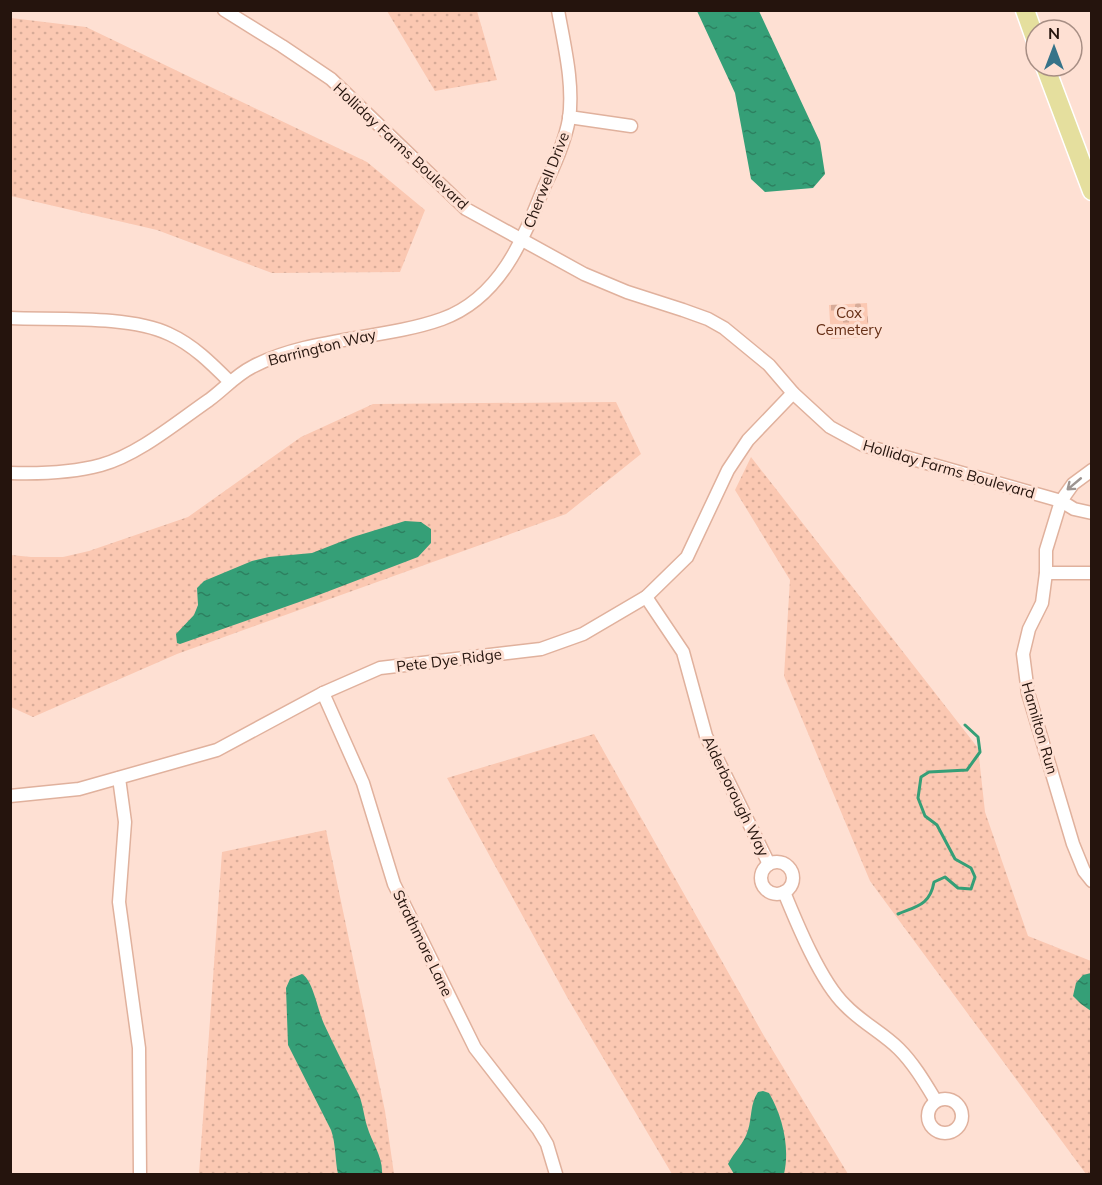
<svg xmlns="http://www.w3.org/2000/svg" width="1102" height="1185" font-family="Mulish,sans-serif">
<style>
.grass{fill:url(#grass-dots)}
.cemetery{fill:url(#cemetery-stones)}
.water{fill:url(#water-ripples)}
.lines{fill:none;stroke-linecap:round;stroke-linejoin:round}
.stream{stroke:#359f77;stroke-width:3}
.minor-casing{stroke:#e0b19d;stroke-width:15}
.primary-casing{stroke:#fff;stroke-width:21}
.minor{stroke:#fff;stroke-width:12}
.primary{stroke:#e5df9e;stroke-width:18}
.oneway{stroke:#9d9592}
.labels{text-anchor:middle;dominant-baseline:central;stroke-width:6;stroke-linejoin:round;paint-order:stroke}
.street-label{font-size:15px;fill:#25140d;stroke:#fee0d3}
.park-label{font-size:15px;fill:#673017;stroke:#fee0d3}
</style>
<defs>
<pattern id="grass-dots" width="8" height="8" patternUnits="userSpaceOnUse" patternTransform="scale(1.5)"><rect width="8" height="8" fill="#fbc8b2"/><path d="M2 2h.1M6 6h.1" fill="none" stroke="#d7ab98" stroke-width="1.8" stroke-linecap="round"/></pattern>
<pattern id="cemetery-stones" width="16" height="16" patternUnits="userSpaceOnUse" patternTransform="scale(1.5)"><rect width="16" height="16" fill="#fbc8b2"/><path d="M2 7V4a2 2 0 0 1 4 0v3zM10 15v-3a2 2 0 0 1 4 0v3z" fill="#d7ab98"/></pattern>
<pattern id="water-ripples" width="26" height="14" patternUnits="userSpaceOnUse" patternTransform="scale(1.5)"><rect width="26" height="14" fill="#359f77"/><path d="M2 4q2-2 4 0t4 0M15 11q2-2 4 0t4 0" fill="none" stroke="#2d8060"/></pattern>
</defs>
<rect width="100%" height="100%" fill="#fee0d3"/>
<!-- grass -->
<g class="grass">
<path d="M387,11H477L497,80L435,91Z"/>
<path d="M11,18L86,27L367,162L425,210L400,272L272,273L157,230L11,196Z"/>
<path d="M616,402L641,454L566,514L177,654L33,717L11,707V555L31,557H63L89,551L188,517L301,437L373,404Z"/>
<path d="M751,457L978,748L985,812L1028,936L1091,961V1174H1086L870,881L784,676L790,580L735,490Z"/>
<path d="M594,734L764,1036L848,1174H672L567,997L447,778Z"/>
<path d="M326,830L385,1111L394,1174H199L222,852Z"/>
</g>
<!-- cemetery -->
<path class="cemetery" d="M867,303L869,337L831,339L829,305Z"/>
<!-- water -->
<g class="water">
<path d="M697,11H759L820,142L825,174L813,188L765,192L751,179L735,93Z"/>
<path d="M405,521L421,522L431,529V543L418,557L316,596L180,644L177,643L176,634L194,615L198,605L197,588L204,581L252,561L269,557L312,553L353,537Z"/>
<path d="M1091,973H1092L1091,1011L1081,1004L1073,996L1076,983L1083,975Z"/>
<path d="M302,974C313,980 318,1011 324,1024C335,1048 347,1071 359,1095C363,1105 364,1116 367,1126C372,1143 383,1156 382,1174H338C335,1160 336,1144 331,1130L288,1045L286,988L290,979Z"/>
<path d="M758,1092L763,1091L769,1093C783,1117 790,1148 784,1174H734L728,1164C734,1152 744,1144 748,1130C752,1117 750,1104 758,1092Z"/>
</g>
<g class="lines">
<!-- stream -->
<path class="stream" d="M898,914C917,906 930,905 934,882L945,877L958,888L971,889L975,877L971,868L955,859L937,825L925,816L918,798L921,777L929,772L967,770L980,752L978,737L965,725"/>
<defs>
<g id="minor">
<path d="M224,10L282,46L331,79L466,209L584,274L627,292L683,310L708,319L724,328L769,365L793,393L830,427L863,445L1061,501L1074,509L1092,513"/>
<path d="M569,117L631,126"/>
<path d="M10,318C55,320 130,315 169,334C193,345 211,363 230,382"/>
<path d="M1092,470L1073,484L1061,501L1046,550V573L1042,603L1029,629L1023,654L1028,693L1073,844L1084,871L1092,881"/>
<path d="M10,473C41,474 71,473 101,465C138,455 177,422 209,400C224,389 236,375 252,367C308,337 383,340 442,319C500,298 523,240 544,187C554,166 565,142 569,119C574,83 564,45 558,10"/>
<path d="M1046,573H1092"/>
<path d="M646,597L683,652L706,736L769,864"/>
<path d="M323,693L363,783L394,884L475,1048L538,1129L547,1144L556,1174"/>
<path d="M119,778L125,822L119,902L139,1048L140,1174"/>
<path d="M10,796L79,789L217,750L323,693L380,668L541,649L583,634L646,597L687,557L728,470L748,440L793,393"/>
<circle cx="777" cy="878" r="16"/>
<path d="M784,892C797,924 821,982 845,1005C861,1022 883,1033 899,1049C914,1064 925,1083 936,1101"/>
<circle cx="945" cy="1116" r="17"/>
</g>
<g id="primary">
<path d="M1025,10L1036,41"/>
<path d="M1045,66L1092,191"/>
</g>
</defs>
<!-- minor casing -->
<use href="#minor" class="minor-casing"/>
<!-- primary casing -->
<use href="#primary" class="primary-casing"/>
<!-- minor -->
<use href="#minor" class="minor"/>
<!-- primary -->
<use href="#primary" class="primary"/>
</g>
<!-- one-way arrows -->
<defs><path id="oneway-shaft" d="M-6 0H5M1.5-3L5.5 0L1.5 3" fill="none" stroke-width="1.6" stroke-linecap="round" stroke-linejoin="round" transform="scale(1.5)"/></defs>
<use class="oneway" href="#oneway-shaft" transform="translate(1074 484) rotate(140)"/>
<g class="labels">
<!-- street labels -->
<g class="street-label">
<text transform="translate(401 146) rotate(43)">Holliday Farms Boulevard</text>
<text transform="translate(546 180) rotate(-69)">Cherwell Drive</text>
<text transform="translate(322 347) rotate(-14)">Barrington Way</text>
<text transform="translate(949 469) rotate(16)">Holliday Farms Boulevard</text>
<text transform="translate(449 660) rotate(-7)">Pete Dye Ridge</text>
<text transform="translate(1040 728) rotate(74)">Hamilton Run</text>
<text transform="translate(736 796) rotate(64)">Alderborough Way</text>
<text transform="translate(423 943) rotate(64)">Strathmore Lane</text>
</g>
<!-- park labels -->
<g class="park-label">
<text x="849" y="312">Cox<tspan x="849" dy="17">Cemetery</tspan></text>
</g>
</g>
<!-- border -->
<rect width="1102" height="1185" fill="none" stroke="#25140d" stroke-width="24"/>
<!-- north arrow -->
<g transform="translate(1054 48)"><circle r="28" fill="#fee0d3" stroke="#a78e84" stroke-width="1.5"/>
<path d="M0-4.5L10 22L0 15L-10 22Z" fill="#367389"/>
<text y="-9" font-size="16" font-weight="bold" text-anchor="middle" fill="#25140d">N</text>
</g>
</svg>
